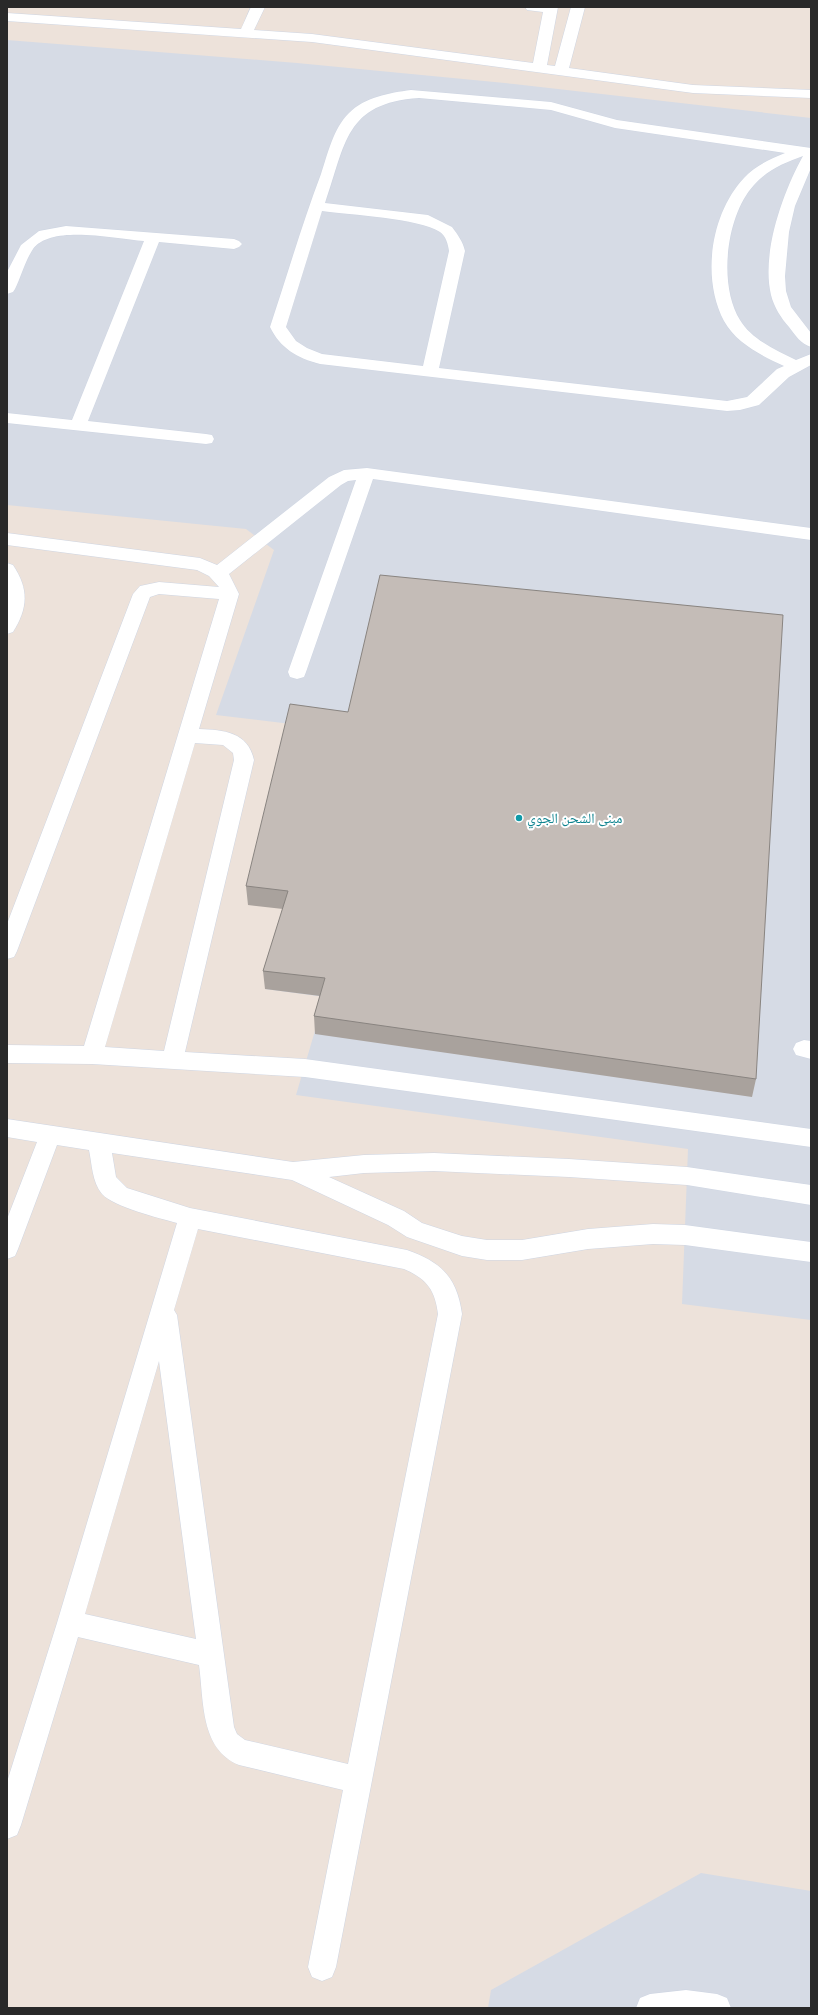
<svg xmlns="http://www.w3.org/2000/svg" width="818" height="2015" font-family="'Varela Round','Noto Naskh Arabic',sans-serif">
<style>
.airport{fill:#d6dbe5}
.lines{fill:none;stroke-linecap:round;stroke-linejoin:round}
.service-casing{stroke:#cfd6e3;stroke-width:1}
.service{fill:#fff;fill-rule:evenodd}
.wall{fill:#a9a29d}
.building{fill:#c4bcb7;stroke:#898480}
.culture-dot{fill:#0f9aa8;stroke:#fff;stroke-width:1.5}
.labels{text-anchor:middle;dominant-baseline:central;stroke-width:4;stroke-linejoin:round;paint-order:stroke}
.culture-label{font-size:14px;fill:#0d838f;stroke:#fff;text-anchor:start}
</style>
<rect width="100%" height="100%" fill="#ede2da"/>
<!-- airport -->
<g class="airport">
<polygon points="7,40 297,63 514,84 811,118 811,1320 682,1304 688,1149 296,1095 325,997 265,989 290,910 291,724 216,715 274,550 246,529 7,505"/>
<polygon points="701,1873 811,1891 811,2008 488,2008 491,1990"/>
</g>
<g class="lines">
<!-- service casing -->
<g class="service-casing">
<g id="service">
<polygon points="251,7 265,7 254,30 312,34 533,63 543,12 527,10 525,7 558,7 547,65 555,66 571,7 585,7 569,68 693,85 811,90 811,98 693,93 312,42 7,21 7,13 241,29"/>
<path d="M411,90L551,102L617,120L811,148V168L795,206L789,232L785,276L786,291L791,307L811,333V347C801,344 795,335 789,327C781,318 774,307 771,295C761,253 783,192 803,156C786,162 767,170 754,185C726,215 718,285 740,320C751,339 777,351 796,360L811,354V365L789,377L759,405L740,410L727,411L320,364C297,358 280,348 270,327C287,276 302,224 321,174C328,153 333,129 349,113C365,97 389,93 411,90ZM419,98L551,110L615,128L785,153C770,159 755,166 744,178C711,213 701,278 724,321C736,343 762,356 784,366L777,369L747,397L727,401L439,368L465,251C463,242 458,235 452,227L428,215L325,203C346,143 345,103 419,98ZM322,211C350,215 419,218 440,232C446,236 448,244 449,251L423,366L322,354L307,348L296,341L286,327Z"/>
<path d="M66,226L234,239L239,241L242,244L239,247L234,249L159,242L88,421L206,434L212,435L214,439L212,443L206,444L7,423V413L72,420L144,241C116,239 51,224 33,249C25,261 21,277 15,289L13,292L7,294V272L21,245L39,231Z"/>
<path d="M367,468L811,528V540L373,479L306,672L304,677L297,679L290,677L288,672L356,480L348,481L341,485L229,574L239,594L199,729C224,730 248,732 254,760L185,1052L305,1059L811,1129V1147L305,1077L92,1064L7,1063V1045L84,1046L219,599L159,594L150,597L17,951L14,957L7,959V924L133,594L140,586L159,582L219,587L209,576L197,570L7,545V533L200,558L217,565L329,477L344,470ZM195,743L223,745L233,753L234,760L164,1051L105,1047Z"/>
<path d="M7,563L13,565C29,589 28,608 13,632L7,634Z"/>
<polygon points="804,1040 811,1041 811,1059 796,1055 793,1049 796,1043"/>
<path d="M7,1119L293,1162L364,1155L434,1153L569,1159L687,1167L811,1185V1205L687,1185L569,1177L434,1171L364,1173L329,1177L404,1211L422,1223L462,1236L487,1240H522L588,1229L653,1224L685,1225L811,1242V1262L685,1245L653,1244L588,1249L522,1260H487L462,1256L407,1237L388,1225L292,1180L112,1153L116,1177L127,1188L190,1208L407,1250C441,1262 457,1277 462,1314L336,1967L332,1977L322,1981L312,1977L308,1967L343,1790L239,1765C200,1749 204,1701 199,1665L78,1637L21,1825L17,1835L7,1839V1782L57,1623L177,1223C159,1218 114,1207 102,1194C92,1182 92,1164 89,1150L57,1145L18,1249L15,1256L7,1259V1219L37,1142L7,1137ZM198,1229L404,1269C427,1279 435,1290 438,1314L348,1764L245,1740L237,1734L234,1727L177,1315L174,1310ZM159,1361L196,1639L85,1614Z"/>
<polygon points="686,1990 717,1994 727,1998 731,2008 636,2008 640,1998 650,1994"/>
</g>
</g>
<!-- service -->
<use href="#service" class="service"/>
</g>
<!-- wall -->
<polygon class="wall" points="348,712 756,1079 752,1097 315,1034 314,1016 320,996 265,989 263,971 283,909 248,905 246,886"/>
<!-- building -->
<polygon class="building" points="380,575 783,615 756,1079 314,1016 325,978 263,971 288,891 246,886 290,704 348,712"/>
<!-- markers -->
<circle class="culture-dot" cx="519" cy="818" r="4"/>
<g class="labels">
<!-- culture labels -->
<g class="culture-label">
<text x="527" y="818">مبنى الشحن الجوي</text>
</g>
</g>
<!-- border -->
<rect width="818" height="2015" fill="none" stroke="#292929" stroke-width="16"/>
</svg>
